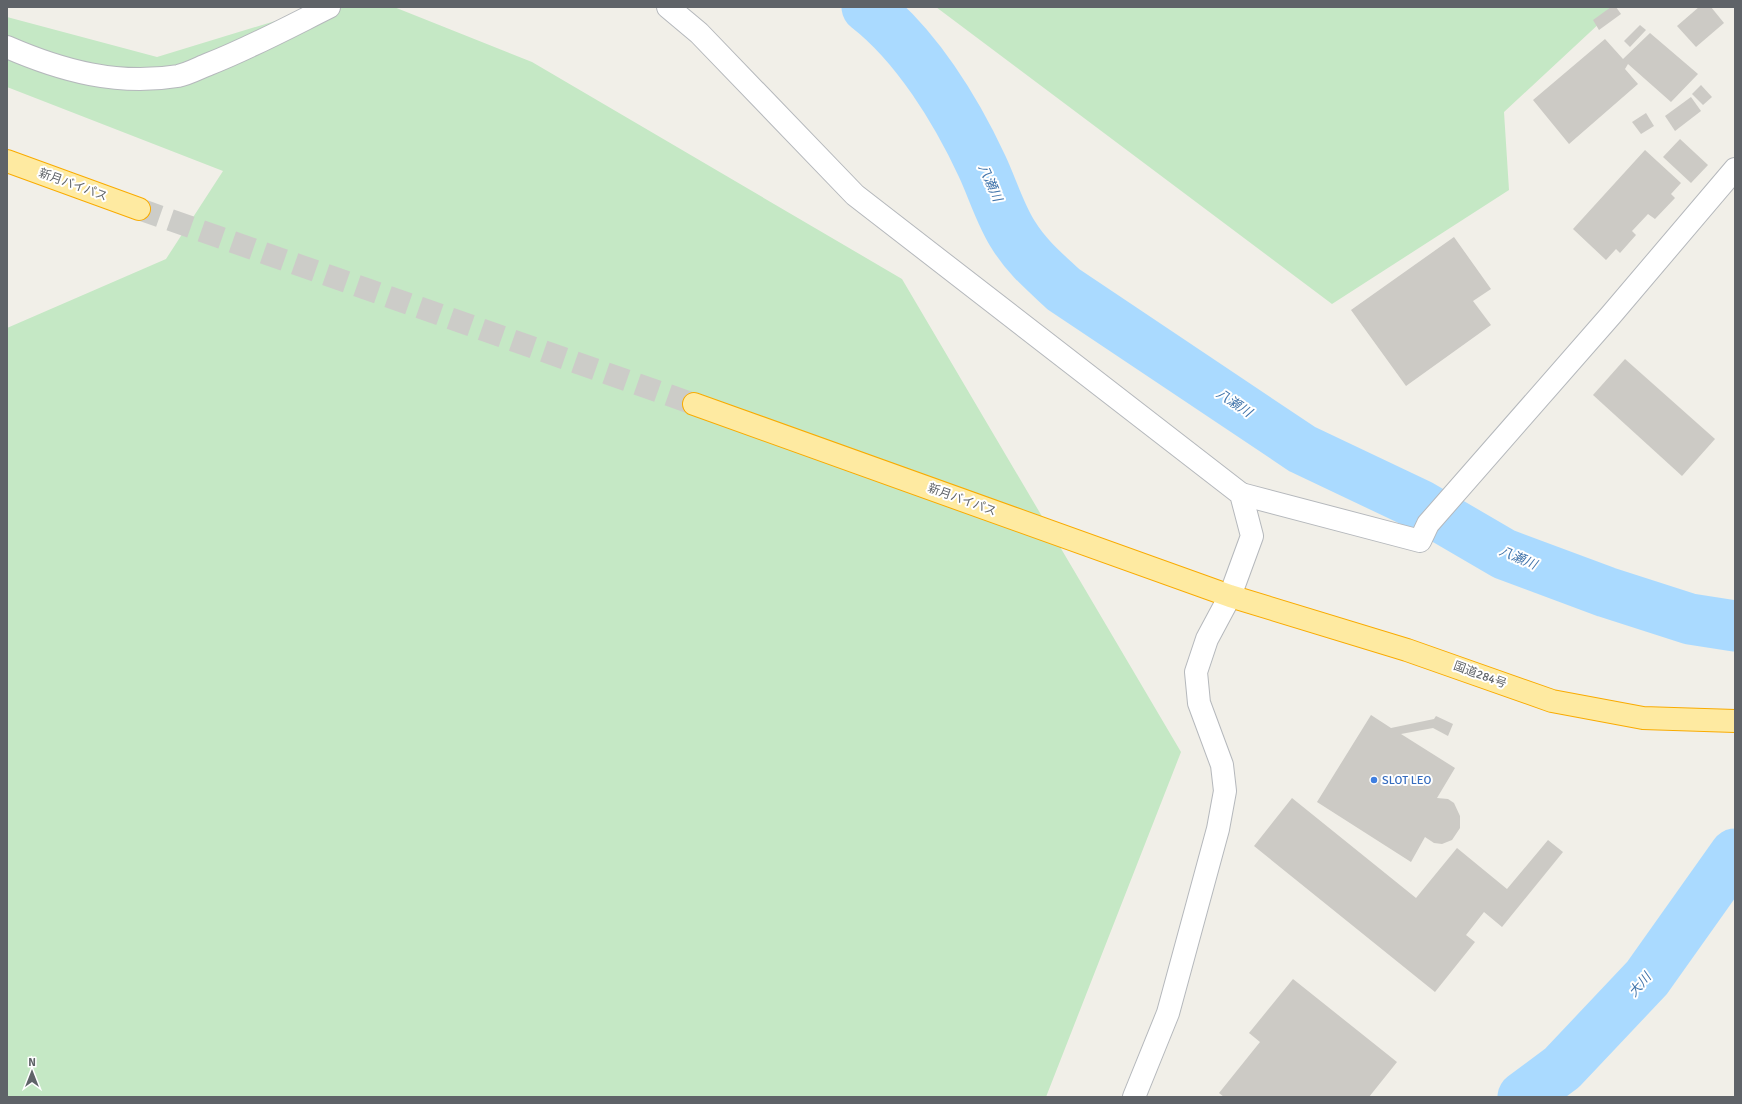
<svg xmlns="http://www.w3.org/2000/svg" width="1742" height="1104" font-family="Signika,'Noto Sans JP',sans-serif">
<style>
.green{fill:#c5e8c5}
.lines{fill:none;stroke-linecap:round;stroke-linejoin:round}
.river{stroke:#aadaff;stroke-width:51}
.building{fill:#cccac5}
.trunk-tunnel{stroke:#ccccc8;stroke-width:22;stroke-dasharray:22 11;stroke-linecap:butt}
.minor-casing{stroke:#b5b8bc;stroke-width:24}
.tertiary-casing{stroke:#b5b8bc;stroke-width:24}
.trunk-casing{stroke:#f9ab00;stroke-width:24}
.minor{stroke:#fff;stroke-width:22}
.tertiary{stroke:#fff;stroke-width:22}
.trunk{stroke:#feeaa1;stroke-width:22}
.shop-dot{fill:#3f7fe0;stroke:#fff;stroke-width:1.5}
.labels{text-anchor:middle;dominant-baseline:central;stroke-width:4;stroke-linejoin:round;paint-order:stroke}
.street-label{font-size:12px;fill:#5f6368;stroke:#fff}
.shop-label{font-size:12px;fill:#366cbe;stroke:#fff;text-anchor:start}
.water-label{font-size:13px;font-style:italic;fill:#4174aa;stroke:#fff}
</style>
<rect width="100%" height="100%" fill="#f1efe8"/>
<!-- green -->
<g class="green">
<polygon points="321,7 394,7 532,62 902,279 1181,752 1046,1097 7,1097 7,328 166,259 223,171 7,87 7,17 157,57"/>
<polygon points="936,7 1617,7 1504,112 1509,190 1332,304"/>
</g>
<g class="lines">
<!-- river -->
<g class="river">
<path d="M867,7C916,45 956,110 982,166C992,187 1001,217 1014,236C1027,257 1045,272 1063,289L1302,449L1420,505L1504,554L1606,592L1690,619L1735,626"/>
<polyline points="1523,1097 1562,1068 1647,978 1735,854"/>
</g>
</g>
<!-- building -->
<g class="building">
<polygon points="1611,7 1616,7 1621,14 1599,30 1593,20"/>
<polygon points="1699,7 1711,7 1724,23 1696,47 1677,26"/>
<polygon points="1640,25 1646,30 1630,47 1624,41"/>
<polygon points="1650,33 1698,74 1671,102 1628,64 1625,69 1638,84 1569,144 1533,100 1605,39 1623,59"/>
<polygon points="1701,85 1712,97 1703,105 1692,94"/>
<polygon points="1691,97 1701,111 1675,131 1665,116"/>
<polygon points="1646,113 1654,126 1641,134 1632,122"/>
<polygon points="1680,139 1708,165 1691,183 1663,157"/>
<polygon points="1645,150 1681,183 1671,194 1675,198 1655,219 1648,214 1632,231 1636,235 1620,253 1616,249 1606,260 1573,229"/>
<polygon points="1454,237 1491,289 1473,301 1491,325 1406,386 1351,310"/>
<polygon points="1625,359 1715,439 1682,476 1593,395"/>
<polygon points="1371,715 1391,728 1434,719 1436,716 1453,724 1448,736 1433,728 1401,734 1455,768 1437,798 1448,799 1454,803 1460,816 1460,828 1452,840 1442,844 1434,843 1425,837 1411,862 1317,802"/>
<polygon points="1292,798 1416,898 1457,848 1507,889 1548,840 1563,852 1502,927 1484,912 1466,935 1475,942 1435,992 1254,846"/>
<polygon points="1293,979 1397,1062 1369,1097 1224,1097 1219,1093 1260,1042 1249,1033"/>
</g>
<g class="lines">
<!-- trunk-tunnel -->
<polyline class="trunk-tunnel" points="139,209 694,404"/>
<!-- minor casing -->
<g class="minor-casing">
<g id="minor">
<polyline points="668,7 699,33 855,195 1241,494 1252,536 1230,596"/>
<path d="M7,47C62,71 118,86 178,76C188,74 199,68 209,64C250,48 289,27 329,7"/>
<polyline points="1241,494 1420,541 1428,524 1611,315 1735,169"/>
</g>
</g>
<!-- tertiary casing -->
<g class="tertiary-casing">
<polyline id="tertiary" points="1134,1097 1168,1013 1218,829 1225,791 1222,765 1199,703 1196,672 1207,639 1230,596"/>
</g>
<!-- trunk casing -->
<g class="trunk-casing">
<g id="trunk">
<polyline points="7,161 139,209"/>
<polyline points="694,404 1230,596 1407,650 1552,701 1643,718 1735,721"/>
</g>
</g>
<!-- minor -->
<use href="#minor" class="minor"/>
<!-- tertiary -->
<use href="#tertiary" class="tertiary"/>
<!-- trunk -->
<use href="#trunk" class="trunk"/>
</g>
<!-- markers -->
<circle class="shop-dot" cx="1374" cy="780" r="4"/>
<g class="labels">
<!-- street labels -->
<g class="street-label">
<text transform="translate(73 185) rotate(20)">新月バイパス</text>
<text transform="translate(962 500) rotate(20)">新月バイパス</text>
<text transform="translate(1480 675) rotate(20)">国道284号</text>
</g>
<!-- shop labels -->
<g class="shop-label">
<text x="1382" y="780">SLOT LEO</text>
</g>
<!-- water labels -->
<g class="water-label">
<text transform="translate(990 183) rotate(66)">八瀬川</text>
<text transform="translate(1234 403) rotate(34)">八瀬川</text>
<text transform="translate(1518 558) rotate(23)">八瀬川</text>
<text transform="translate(1640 985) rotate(-49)">大川</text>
</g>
</g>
<!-- border -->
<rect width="1742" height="1104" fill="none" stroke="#5f6368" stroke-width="16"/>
<!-- north arrow -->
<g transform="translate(32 1072)" stroke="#ffffff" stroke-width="3" paint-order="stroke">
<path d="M0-3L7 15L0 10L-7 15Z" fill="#5f6368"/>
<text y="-6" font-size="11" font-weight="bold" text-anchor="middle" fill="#5f6368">N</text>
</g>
</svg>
